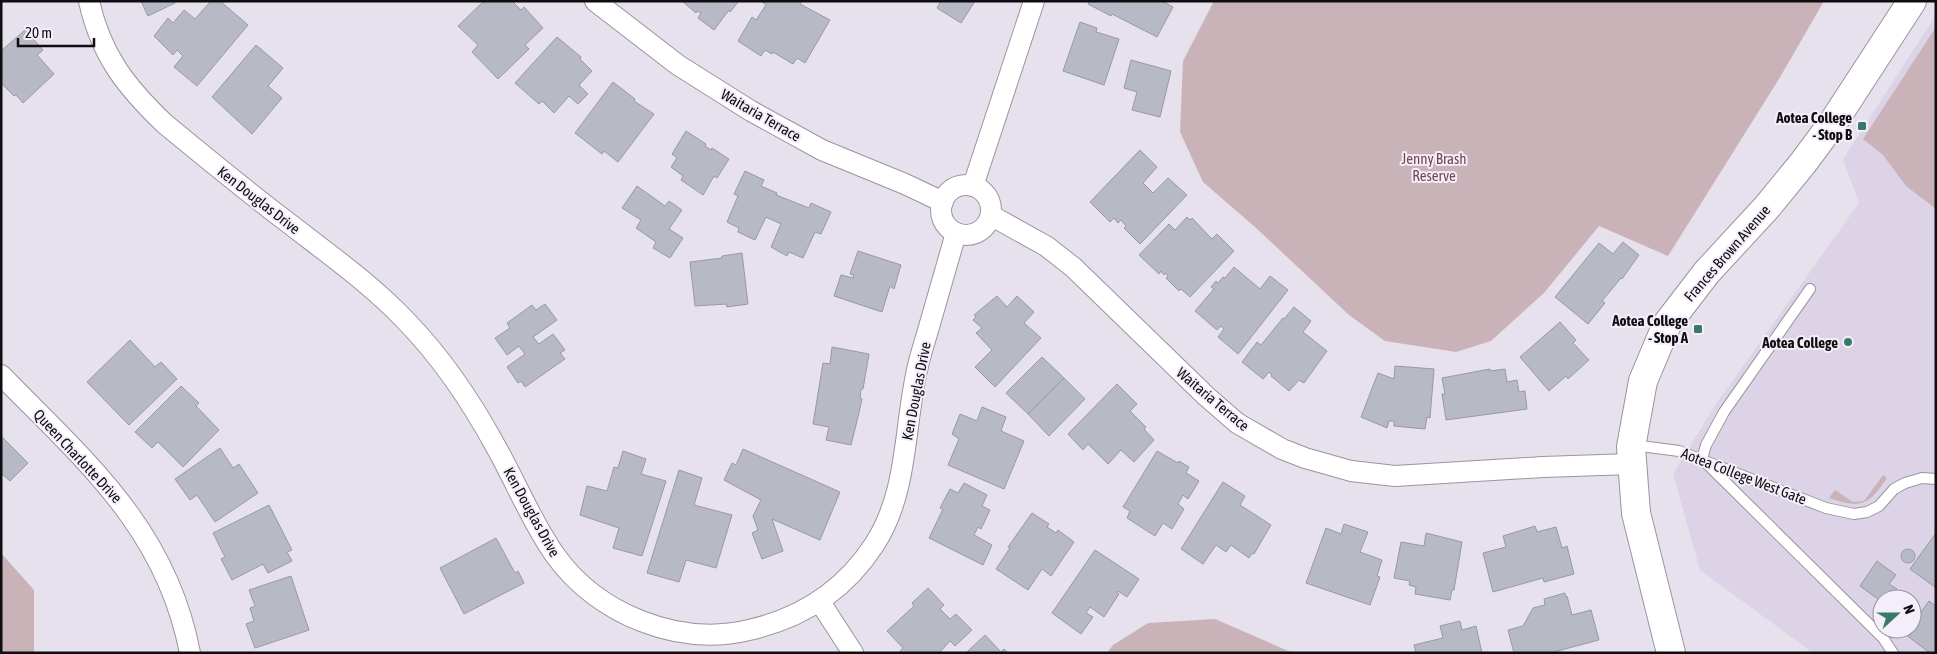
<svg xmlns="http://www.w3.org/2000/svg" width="1937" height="654" font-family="'Asap Condensed',sans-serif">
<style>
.built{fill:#dcd3e6;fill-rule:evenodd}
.green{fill:#c9b3b8}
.building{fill:#b7b9c5;stroke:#9799a4}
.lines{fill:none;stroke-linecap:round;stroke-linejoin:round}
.lane-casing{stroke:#99949f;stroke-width:12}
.street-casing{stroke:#99949f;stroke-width:22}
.secondary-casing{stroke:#99949f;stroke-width:30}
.lane{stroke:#fff;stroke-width:10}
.street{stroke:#fff;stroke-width:20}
.secondary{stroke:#fff;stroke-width:28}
.poi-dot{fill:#3b7967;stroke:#f4eefa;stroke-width:2}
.labels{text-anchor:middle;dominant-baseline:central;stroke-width:4;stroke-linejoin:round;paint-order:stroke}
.street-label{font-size:15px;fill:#0e0d10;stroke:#f4eefa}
.poi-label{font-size:15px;font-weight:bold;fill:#0e0d10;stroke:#f4eefa;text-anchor:end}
.park-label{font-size:15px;fill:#784553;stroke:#f4eefa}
</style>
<rect width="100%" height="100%" fill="#e7e1ed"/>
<!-- built -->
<path class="built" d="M1936,15V653H1813L1700,570L1673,474L1716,404L1859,203L1843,159ZM1882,599H1912V629H1882Z"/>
<!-- green -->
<g class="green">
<polygon points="1214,1 1824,1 1779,79 1668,256 1599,226 1544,293 1491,341 1456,352 1385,341 1349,315 1255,227 1203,182 1180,132 1183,61"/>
<polygon points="1936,27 1936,209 1906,186 1883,155 1863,139"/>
<path d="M1883,475L1887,478C1868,506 1861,509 1829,498L1835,490L1853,502L1864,501Z"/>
<polygon points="1,553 34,590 34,653 1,653"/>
<polygon points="1215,619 1293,653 1107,653 1113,645 1148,623"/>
</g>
<!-- building -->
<g class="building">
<polygon points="141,1 175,1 175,3 148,16"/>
<polygon points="211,1 220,1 248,25 197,86 174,67 183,56 177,50 173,55 154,36 168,18 173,23 184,10 195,19"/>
<polygon points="484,1 512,1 521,10 524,7 543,28 525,45 529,49 498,79 472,52 478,45 458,26"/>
<polygon points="682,1 739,1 730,12 729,10 714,30 698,18 701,13 697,11 696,13"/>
<polygon points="761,1 798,1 801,3 800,4 830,20 805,63 797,58 793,64 773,52 772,54 765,50 761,56 738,41 752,17 756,20 766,5"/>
<polygon points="941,1 975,1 961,23 937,8"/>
<polygon points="1089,1 1162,1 1173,7 1157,37 1112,14 1111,16 1088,4"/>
<polygon points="1080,22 1097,28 1096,32 1119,39 1104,85 1063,71"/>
<polygon points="25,30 43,50 37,55 54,74 23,103 16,95 14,96 1,83 1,51"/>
<polygon points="557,37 581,57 580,59 592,71 579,85 588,94 578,104 569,96 554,113 542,101 539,104 515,83"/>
<polygon points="256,45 283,68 268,86 282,98 252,134 212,97"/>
<polygon points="1131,60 1171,71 1160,117 1132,110 1137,92 1124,88"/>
<polygon points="613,82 635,99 634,101 654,114 618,162 604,151 602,154 575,133"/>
<polygon points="686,131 706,144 705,146 711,150 712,148 729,159 717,178 714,176 703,195 681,180 683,176 671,167 677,158 672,154"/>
<polygon points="1140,150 1157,167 1143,183 1153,193 1168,178 1187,195 1140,244 1124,228 1126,226 1121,220 1118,223 1114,218 1110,222 1090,202"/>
<polygon points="745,171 764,180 761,186 777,193 776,195 809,208 811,203 831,212 821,234 815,232 803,258 789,252 787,256 771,247 781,224 766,217 755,240 738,232 739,228 727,222 738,196 734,194"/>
<polygon points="637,186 665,206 669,201 682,210 669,229 683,238 670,258 653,248 656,242 636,228 641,220 622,208"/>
<polygon points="1187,217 1190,220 1192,218 1212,239 1217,234 1234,251 1190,297 1181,289 1179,291 1166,278 1168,276 1166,273 1164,275 1161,271 1159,274 1139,255 1169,224 1175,230"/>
<polygon points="1623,242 1639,255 1622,279 1621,278 1602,301 1605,303 1588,324 1555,297 1599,243 1613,254"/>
<polygon points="858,251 901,265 894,289 890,286 882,312 834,296 841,275 853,278 854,275 850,274"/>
<polygon points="742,253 748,304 727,307 726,304 695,306 690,262 722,258 722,256"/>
<polygon points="1234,267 1260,289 1270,276 1288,290 1238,354 1218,337 1224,329 1221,326 1217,330 1195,311 1214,289 1211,287 1216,281 1218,283 1223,277 1225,278"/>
<polygon points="997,296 1007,307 1017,296 1034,312 1024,323 1041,338 995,387 975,367 992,350 976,333 982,328 973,320 976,317 974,315"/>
<polygon points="545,304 557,320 533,337 539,344 553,334 565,350 560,353 565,359 525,387 521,381 518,383 507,367 525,354 519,346 507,355 495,338 510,328 507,323 532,305 536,310"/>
<polygon points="1294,307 1311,321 1303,332 1327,351 1304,383 1299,380 1289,391 1271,376 1272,375 1269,372 1263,379 1242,362 1257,342 1261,345 1283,318 1284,319"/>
<polygon points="1560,322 1576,340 1573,343 1589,360 1568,379 1566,376 1549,391 1520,357"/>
<polygon points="130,340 155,367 161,362 177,379 129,425 87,382"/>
<polygon points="832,347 869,354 863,389 861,389 860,398 862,399 858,417 851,445 826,440 829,427 813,424 823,363 830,364"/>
<polygon points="1042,357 1064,378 1028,414 1006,393"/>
<polygon points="1395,366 1434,369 1430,418 1427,417 1425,429 1394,426 1394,421 1389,421 1387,428 1361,417 1378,373 1394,379"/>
<polygon points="1490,369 1490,371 1505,369 1507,382 1517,380 1519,392 1525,391 1527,409 1446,420 1442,394 1445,394 1442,378"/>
<polygon points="1064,378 1085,399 1049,436 1028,414"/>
<polygon points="1117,384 1137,404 1130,411 1146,427 1144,429 1154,440 1134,462 1121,450 1108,464 1088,444 1083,450 1068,434"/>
<polygon points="181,386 199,403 196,406 219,430 183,467 158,442 152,448 135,432"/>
<polygon points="982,407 1006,417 1001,431 1024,441 1004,489 948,465 959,439 952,434 960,414 977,421"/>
<polygon points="1,436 28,463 10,481 1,473"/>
<polygon points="220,448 233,468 239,464 258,493 215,522 197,495 190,500 175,479"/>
<polygon points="743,449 840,492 820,540 772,519 783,551 762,559 752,533 758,530 753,516 761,500 724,480 732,463 736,465"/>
<polygon points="623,451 646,459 641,474 666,481 642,556 613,548 619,528 580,515 587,486 607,491 614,467 618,468"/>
<polygon points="1157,451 1178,463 1179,461 1189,467 1186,473 1199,481 1188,499 1183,495 1178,504 1184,509 1172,529 1163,523 1155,536 1127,518 1130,511 1123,507"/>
<polygon points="679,470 702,478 694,505 732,515 716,568 686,560 679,582 647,573"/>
<polygon points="1223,482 1245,496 1240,505 1271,525 1254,554 1252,553 1249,558 1231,545 1226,552 1216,545 1203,564 1181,549"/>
<polygon points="964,483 987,495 982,506 990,510 981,529 978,527 974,535 992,545 983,565 929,538 943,509 940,508 950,489 958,493"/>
<polygon points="269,505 292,550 287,552 292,561 268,573 263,564 232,580 221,559 225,557 213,533"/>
<polygon points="1032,513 1049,524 1047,527 1056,533 1058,530 1074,542 1051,576 1042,569 1028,590 996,569 1010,548 1008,547"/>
<polygon points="1344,524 1368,532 1360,552 1382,560 1377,576 1380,577 1370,605 1306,583 1326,528 1341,534"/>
<polygon points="1535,526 1537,532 1556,527 1562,548 1567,546 1574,574 1544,582 1543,578 1493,592 1483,553 1506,547 1503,536"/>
<polygon points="1426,533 1462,542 1454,590 1452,590 1450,600 1415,594 1416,587 1409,585 1410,581 1394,578 1401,542 1424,546"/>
<polygon points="1936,533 1936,585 1935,587 1910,569"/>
<polygon points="496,538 515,573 518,571 524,583 464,614 440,568"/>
<circle cx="1908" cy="556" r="7"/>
<polygon points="1095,550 1139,579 1127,597 1118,591 1117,592 1119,594 1104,617 1090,607 1086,613 1093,617 1081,634 1052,613"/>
<polygon points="1877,561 1896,575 1889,584 1897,589 1890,599 1882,599 1882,602 1860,586"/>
<polygon points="291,576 309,630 255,648 246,624 254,621 250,608 255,606 249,590"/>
<polygon points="928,588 944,605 940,609 950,619 956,614 972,630 955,646 950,641 939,653 902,653 900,651 903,648 887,631 914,606 912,603"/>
<polygon points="1565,593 1566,597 1567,596 1572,615 1591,610 1599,640 1550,653 1514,653 1508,630 1523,626 1533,608 1545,605 1544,599"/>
<polygon points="1929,601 1936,606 1936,653 1930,653 1905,634 1909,629 1912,629 1912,625"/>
<polygon points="1460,621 1462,630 1476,626 1482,653 1416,653 1414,645 1443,638 1440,626"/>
<polygon points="985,635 1001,652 1004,649 1008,653 966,653"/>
</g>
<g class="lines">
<!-- lane casing -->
<g class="lane-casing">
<g id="lane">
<polyline points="1810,289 1724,412 1706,445 1702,459 1883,638 1893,653"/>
<polyline points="1633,445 1679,451 1826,508 1854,514 1867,512 1879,506 1894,489 1905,483 1922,478 1936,479"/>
</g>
</g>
<!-- street casing -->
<g class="street-casing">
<g id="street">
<path d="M89,1C101,55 126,87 165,124C205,157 245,190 286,221C327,253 370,283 406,321C442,358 471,401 496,447C516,482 531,521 555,555C597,614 678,647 749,630C802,618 844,591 874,545C908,494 904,428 917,370C920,356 925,341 929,327C938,295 947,264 956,233"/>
<polyline points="595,1 678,65 751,111 822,150 905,184 943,202"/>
<circle cx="966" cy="210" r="25"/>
<polyline points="973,186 1034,1"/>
<polyline points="992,216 1046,246 1073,267 1206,396 1237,423 1282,449 1305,458 1351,471 1395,476 1543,467 1631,464"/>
<path d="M1,375C85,461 166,528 190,653"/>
<polyline points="820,602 853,653"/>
</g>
</g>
<!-- secondary casing -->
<g class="secondary-casing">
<polyline id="secondary" points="1671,653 1636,513 1631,447 1643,381 1667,324 1707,272 1767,207 1803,163 1832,124 1912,1"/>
</g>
<!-- lane -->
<use href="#lane" class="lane"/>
<!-- street -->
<use href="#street" class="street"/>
<!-- secondary -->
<use href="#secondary" class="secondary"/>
</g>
<!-- markers -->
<g class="poi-dot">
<rect x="1857" y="121" width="10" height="10" rx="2.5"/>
<rect x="1693" y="324" width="10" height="10" rx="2.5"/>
<circle cx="1848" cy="342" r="5"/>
</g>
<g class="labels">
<!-- street labels -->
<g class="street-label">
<text transform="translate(761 115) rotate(30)">Waitaria Terrace</text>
<text transform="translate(259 200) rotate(38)">Ken Douglas Drive</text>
<text transform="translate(1727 253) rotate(-49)">Frances Brown Avenue</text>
<text transform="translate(916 391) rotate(-79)">Ken Douglas Drive</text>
<text transform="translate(1213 399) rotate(40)">Waitaria Terrace</text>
<text transform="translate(78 456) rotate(47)">Queen Charlotte Drive</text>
<text transform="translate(1744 476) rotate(21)">Aotea College West Gate</text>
<text transform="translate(532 512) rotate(61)">Ken Douglas Drive</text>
</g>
<!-- poi labels -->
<g class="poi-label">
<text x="1852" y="117">Aotea College<tspan x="1852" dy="17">- Stop B</tspan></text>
<text x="1688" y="320">Aotea College<tspan x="1688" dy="17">- Stop A</tspan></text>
<text x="1838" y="342">Aotea College</text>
</g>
<!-- park labels -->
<g class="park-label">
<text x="1434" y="158">Jenny Brash<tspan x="1434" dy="17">Reserve</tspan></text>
</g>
</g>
<!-- border -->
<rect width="1937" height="654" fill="none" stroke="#0e0d10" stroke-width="5"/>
<!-- north arrow -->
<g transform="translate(1897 614) rotate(69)"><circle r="24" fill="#f4eefa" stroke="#98949c"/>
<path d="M0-4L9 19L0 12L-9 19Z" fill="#3b7967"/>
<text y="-8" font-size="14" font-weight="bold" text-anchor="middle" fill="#0e0d10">N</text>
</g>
<!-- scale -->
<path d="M18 38v8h76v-8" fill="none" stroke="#0e0d10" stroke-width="2.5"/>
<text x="25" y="38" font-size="15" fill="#0e0d10" stroke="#f4eefa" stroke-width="4" paint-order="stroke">20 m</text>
</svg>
